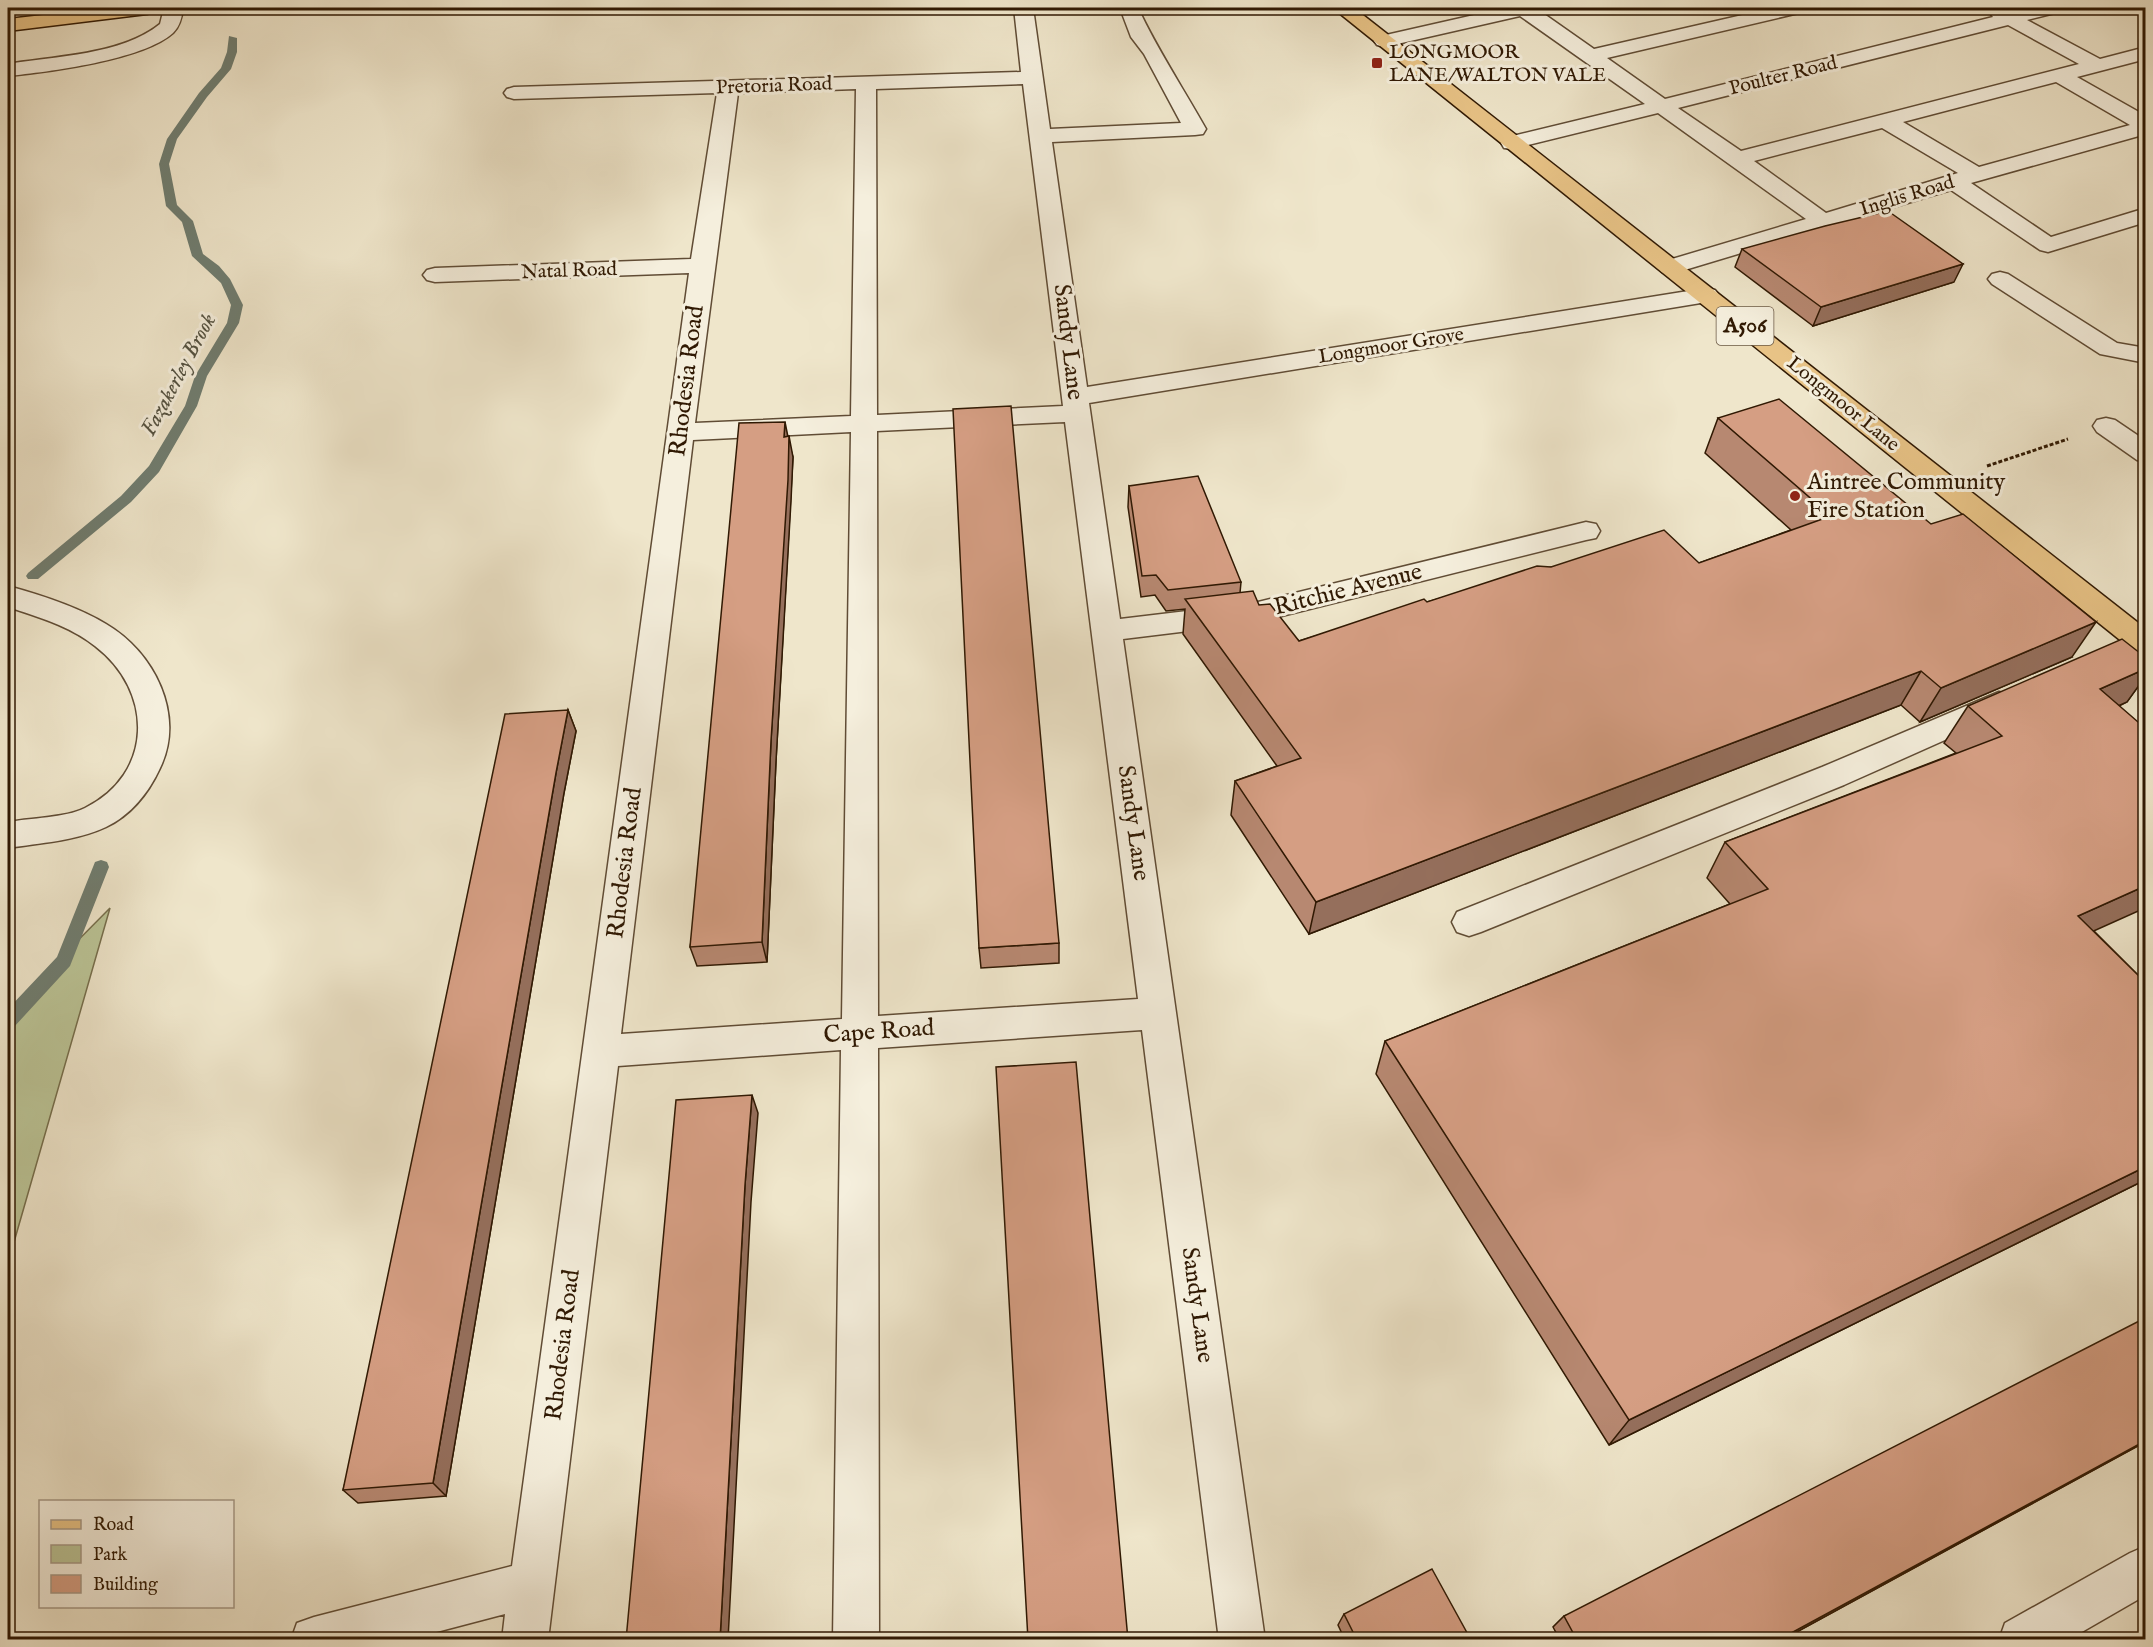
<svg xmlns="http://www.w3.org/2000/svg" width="2153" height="1647" font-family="'IM FELL English',serif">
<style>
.green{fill:#bbc496;stroke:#766e4c;stroke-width:1.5}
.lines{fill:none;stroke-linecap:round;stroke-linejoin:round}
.stream{fill:#707d70;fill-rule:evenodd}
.minor-casing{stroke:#604c35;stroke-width:3}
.major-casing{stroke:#301903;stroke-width:3}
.path{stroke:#301903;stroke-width:3;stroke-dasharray:4 2;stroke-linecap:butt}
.minor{fill:#f5efdd;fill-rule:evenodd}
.major{fill:#e8c386;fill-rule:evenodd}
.wall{fill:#b78871;stroke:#301903;stroke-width:1.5}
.shaded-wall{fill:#956f5c;stroke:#301903;stroke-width:1.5}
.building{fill:#d59e83;stroke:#301903;stroke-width:1.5}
.poi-dot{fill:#8f2418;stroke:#f5efdd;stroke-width:2}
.labels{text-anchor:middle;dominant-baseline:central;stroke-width:6;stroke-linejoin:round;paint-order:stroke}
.far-poi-label{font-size:20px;fill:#301903;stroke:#f5efdd;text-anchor:start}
.far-street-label{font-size:20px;fill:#301903;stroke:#f5efdd}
.shield{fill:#f5efdd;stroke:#6b5944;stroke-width:1.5}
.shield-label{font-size:22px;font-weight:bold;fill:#301903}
.far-water-label{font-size:22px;font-style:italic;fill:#555342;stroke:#f5efdd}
.street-label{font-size:24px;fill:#301903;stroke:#f5efdd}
.poi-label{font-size:24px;fill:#301903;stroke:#f5efdd;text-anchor:start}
</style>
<rect width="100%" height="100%" fill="#efe6cb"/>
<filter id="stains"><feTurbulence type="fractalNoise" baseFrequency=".00333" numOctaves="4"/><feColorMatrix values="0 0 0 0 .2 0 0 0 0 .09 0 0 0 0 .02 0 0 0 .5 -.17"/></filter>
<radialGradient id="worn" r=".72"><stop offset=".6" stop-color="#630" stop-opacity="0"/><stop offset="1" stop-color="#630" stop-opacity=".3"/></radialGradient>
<!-- green -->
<polygon class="green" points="110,908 8,1263 8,1011"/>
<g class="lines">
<!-- stream -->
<g class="stream">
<polygon points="229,36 237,38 237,52 231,69 207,97 177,139 169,164 177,205 193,221 203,254 219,266 230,279 243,305 239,323 207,376 197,406 159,472 131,502 38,579 28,579 26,576 28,573 121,496 149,466 185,406 195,376 227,323 231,305 221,283 192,256 182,222 166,206 159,164 167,139 199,93 221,68 227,52"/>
<polygon points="101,860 107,862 109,867 70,966 14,1027 8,1029 8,1009 57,957 95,862"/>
</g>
<!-- minor casing -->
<g class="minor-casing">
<g id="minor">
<path d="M164,8H183C182,17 180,26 173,33C143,60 48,72 8,76V64C55,56 122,55 160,24Z"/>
<path d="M1014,8H1033L1050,129L1181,123L1144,54L1131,37L1120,8H1138C1157,49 1183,88 1206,129L1203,134L1195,135L1052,142L1087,387L1707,288L1715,290L1719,295L1715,300L1707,302L1089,403L1120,619L1254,603L1586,522L1596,524L1600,531L1596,538L1586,540L1254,623L1123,639L1265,1640H1219L1142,1030L878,1048L879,1640H833L841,1050L618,1066L548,1640H502L505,1614L406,1640H291L297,1623L314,1617L512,1566L689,273L435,282L427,280L423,275L427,270L435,268L691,259L717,93L514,99L507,97L504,93L507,89L514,87L1021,72ZM1023,84L1063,406L877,415L876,89ZM856,89L851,416L695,423L738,93ZM1065,422L1138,999L878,1016L877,431ZM851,432L842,1019L621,1034L693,440Z"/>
<path d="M1505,8H1537V9L1594,49L1773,8H1806L1803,12L1607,58L1665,99L1993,17L1990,13L1993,9L2001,8L2013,12L2031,8H2061L2059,12L2027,20L2100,59L2146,47V59L2077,77L2146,116V134L1971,183L2051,237L2146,208V222L2048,252L2040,250L1951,190L1678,272L1670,274L1662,272L1658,267L1662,262L1806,219L1658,113L1512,149L1504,148L1501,143L1504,138L1645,104L1520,16L1384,47L1377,45L1374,41L1377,37ZM2008,25L2079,64L1741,151L1678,108ZM2056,82L2130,125L1979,167L1903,122ZM1882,128L1958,173L1826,213L1754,161Z"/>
<polygon points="2000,272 2008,274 2117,343 2146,348 2146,363 2100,354 1992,284 1988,279 1992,274"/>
<polygon points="2106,418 2115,420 2146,441 2146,462 2137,460 2097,432 2093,426 2097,420"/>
<path d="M8,586C41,595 76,606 106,624C154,652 186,715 160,768C149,792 131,815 106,827C76,841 40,843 8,848V822C30,818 65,818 85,808C154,774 154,691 95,646C70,626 38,617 8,607Z"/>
<polygon points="1999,692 2010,695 2014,703 2010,711 1844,785 1481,932 1469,936 1457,932 1452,922 1457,912 1822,767"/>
<polygon points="2146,1546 2146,1595 2068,1640 1999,1640 2005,1623 2130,1553"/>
</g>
</g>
<!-- major casing -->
<g class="major-casing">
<g id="major">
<polygon points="104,8 157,8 154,12 147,14 8,31 8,19"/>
<polygon points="1333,8 1354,8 2146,629 2146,655 2135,652"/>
</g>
</g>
<!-- path -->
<polyline class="path" points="1987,466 2068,439"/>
<!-- minor -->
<use href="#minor" class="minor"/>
<!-- major -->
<use href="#major" class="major"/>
</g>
<!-- wall -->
<g class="wall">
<polygon points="1742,249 1954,282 1813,326 1735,267"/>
<polygon points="1718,418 2072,657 1920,722 1901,705 1309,934 1231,815 1235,781 1277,766 1183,634 1185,609 1166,611 1155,595 1141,597 1128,507 1129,486 1241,582 1240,593 1259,605 1299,641 1427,602 1551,567 1699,563 1791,530 1705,453"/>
<polygon points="787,436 793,457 776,761 767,962 697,966 690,947"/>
<polygon points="2145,657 2145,677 2127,702 2119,706 2094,931 2145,982 2145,1180 1609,1445 1376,1074 1385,1041 1730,904 1707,878 1725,842 1956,753 1944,743 1968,706"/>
<polygon points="568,710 576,731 564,793 446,1496 358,1503 343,1490"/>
<polygon points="1059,943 1059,963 981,968 979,948"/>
<polygon points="2145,1442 1782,1640 1560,1640 1553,1627 1564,1616"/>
<polygon points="1344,1614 1471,1640 1345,1640 1338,1625"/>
</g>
<!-- shaded-wall -->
<g class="shaded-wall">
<polygon points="1963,264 1954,282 1813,326 1821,307"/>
<polygon points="785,422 789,442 784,437"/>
<polygon points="789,436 793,457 791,501 776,761 767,962 762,942 771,741"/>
<polygon points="2096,622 2072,657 1920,722 1941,688"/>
<polygon points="2145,669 2145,677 2127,702 2073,726 2100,689"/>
<polygon points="1921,671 1901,705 1309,934 1316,902"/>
<polygon points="568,710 576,731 564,793 446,1496 433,1483 556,773"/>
<polygon points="2145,886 2145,908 2049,951 2078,916"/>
<polygon points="752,1095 758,1113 751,1202 728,1640 720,1640 745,1185"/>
<polygon points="2145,1167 2145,1180 1609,1445 1629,1420"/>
<polygon points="2145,1441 2145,1442 1782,1640 1778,1640"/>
</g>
<!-- building -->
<g class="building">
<polygon points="1888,211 1963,264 1821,307 1742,249 1825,226"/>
<polygon points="1779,399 1931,524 1963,514 2096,622 1941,688 1921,671 1316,902 1235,781 1301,758 1185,599 1253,591 1259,605 1270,604 1299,641 1424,599 1427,602 1537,566 1551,567 1664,530 1699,563 1831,516 1718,418"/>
<polygon points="1011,406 1059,943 979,948 953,409"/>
<polygon points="785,422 784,437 789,436 788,480 771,741 762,942 690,947 739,423"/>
<polygon points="1198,476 1241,582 1168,590 1156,575 1142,576 1129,486"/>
<polygon points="2122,639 2145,657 2145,669 2100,689 2145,728 2145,886 2078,916 2145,982 2145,1167 1629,1420 1385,1041 1768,889 1725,842 2002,736 1968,706"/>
<polygon points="568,710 556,773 433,1483 343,1490 505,714"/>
<polygon points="1076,1062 1128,1640 1028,1640 996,1067"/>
<polygon points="752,1095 745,1185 720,1640 626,1640 676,1100"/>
<polygon points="2145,1318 2145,1441 1778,1640 1577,1640 1564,1616"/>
<polygon points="1432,1569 1471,1640 1357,1640 1344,1614"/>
</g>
<!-- markers -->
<g class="poi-dot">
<rect x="1371" y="57" width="12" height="12" rx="3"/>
<circle cx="1795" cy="496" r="6"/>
</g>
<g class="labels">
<!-- far-poi labels -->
<g class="far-poi-label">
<text x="1389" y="52">LONGMOOR<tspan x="1389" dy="23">LANE/WALTON VALE</tspan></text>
</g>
<!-- far-street labels -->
<g class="far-street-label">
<text transform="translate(1783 76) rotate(-14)">Poulter Road</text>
<text transform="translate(774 86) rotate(-2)">Pretoria Road</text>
<text transform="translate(1907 196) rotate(-17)">Inglis Road</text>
<text transform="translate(569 271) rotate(-2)">Natal Road</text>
<text transform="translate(1391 346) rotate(-9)">Longmoor Grove</text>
<text transform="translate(1843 404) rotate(39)">Longmoor Lane</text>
</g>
<!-- shield labels -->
<rect class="shield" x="1716.5" y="307" width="57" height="38" rx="4.5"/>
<g class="shield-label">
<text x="1745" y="326">A506</text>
</g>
<!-- far-water labels -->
<g class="far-water-label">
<text transform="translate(179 375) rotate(-62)">Fazakerley Brook</text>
</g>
<!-- street labels -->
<g class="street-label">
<text transform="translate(1068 342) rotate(83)">Sandy Lane</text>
<text transform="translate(687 381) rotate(-83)">Rhodesia Road</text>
<text transform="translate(1348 590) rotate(-14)">Ritchie Avenue</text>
<text transform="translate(1133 823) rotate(82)">Sandy Lane</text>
<text transform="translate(625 863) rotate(-83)">Rhodesia Road</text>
<text transform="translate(879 1032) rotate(-4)">Cape Road</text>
<text transform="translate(1197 1305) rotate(82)">Sandy Lane</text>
<text transform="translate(563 1345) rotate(-83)">Rhodesia Road</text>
</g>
<!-- poi labels -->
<g class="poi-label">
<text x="1807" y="482">Aintree Community<tspan x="1807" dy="28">Fire Station</tspan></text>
</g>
</g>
<!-- margin -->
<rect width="2153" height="1647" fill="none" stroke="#efe6cb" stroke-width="30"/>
<rect x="9" y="9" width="2135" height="1629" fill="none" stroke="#301903" stroke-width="3"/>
<rect x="15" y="15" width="2123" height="1617" fill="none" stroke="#301903" stroke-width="1.5"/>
<!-- legend -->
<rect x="39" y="1500" width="195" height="108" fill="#f5efdd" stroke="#a69986" stroke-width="1.5"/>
<rect x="51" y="1520" width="30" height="9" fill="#e8c386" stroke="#a69986" stroke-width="1.5"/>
<text x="93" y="1530" font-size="18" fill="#301903">Road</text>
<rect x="51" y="1545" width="30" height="18" fill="#bbc496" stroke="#a69986" stroke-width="1.5"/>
<text x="93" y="1560" font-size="18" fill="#301903">Park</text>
<rect x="51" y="1575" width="30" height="18" fill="#d59e83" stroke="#a69986" stroke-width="1.5"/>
<text x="93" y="1590" font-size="18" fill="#301903">Building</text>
<rect width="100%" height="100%" filter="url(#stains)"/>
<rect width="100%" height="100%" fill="url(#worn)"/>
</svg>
